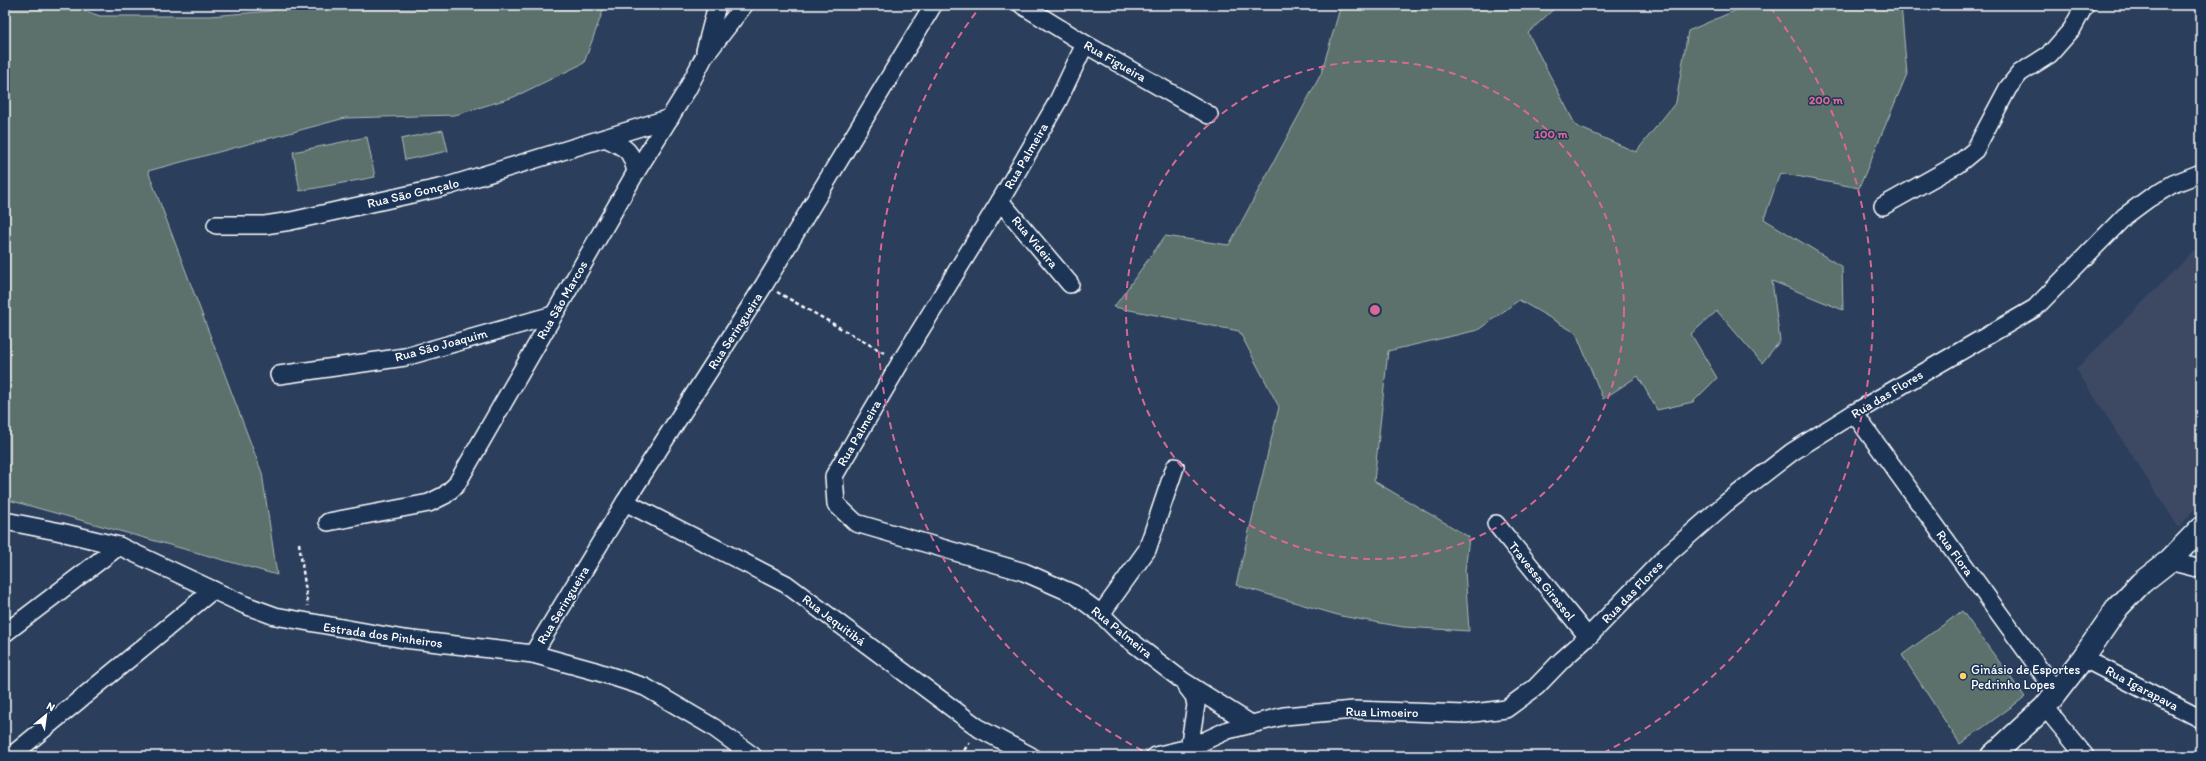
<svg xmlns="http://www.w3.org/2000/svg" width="2206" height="761" font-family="Itim,sans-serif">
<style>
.built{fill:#3c4863}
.green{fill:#5c716c;stroke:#aeb8b6}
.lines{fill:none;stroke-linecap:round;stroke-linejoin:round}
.minor-casing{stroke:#fff;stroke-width:20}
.major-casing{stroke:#fff;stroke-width:25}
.path{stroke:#fff;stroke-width:2.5;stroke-dasharray:4 3;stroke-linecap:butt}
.minor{stroke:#1d3557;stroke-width:17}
.major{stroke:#1d3557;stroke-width:22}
.ring{fill:none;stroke:#d76994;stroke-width:2;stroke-dasharray:7 5}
.poi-dot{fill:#ffd166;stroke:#1d3557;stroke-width:1.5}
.labels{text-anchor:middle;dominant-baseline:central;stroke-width:3;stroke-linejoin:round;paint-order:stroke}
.street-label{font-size:13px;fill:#fff;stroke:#1d3557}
.poi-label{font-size:13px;fill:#fff;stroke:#1d3557;text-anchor:start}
.centre{fill:#d76994;stroke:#1d3557;stroke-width:2}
.ring-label{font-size:12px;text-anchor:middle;font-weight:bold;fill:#d76994;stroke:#1d3557;stroke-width:3;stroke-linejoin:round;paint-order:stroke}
</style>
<rect width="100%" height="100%" fill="#2b3e5c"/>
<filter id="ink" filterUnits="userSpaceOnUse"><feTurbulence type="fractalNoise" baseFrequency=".025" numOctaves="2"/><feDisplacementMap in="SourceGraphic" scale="8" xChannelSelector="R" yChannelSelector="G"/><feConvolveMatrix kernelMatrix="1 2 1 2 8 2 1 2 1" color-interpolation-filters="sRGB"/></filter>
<g filter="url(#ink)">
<!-- built -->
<polygon class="built" points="2194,251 2201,257 2201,500 2179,528 2076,369"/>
<!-- green -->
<g class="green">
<polygon points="5,5 75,5 77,8 100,16 210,16 271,11 279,5 605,5 584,63 514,97 455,115 345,118 148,171 262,473 277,575 5,499"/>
<polygon points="1341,5 1558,5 1528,33 1576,126 1636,152 1676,102 1688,31 1748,5 1901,5 1907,74 1859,188 1780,173 1764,219 1842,267 1843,310 1772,281 1780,341 1762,363 1717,311 1691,334 1717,378 1693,402 1657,410 1638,376 1603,399 1576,333 1519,300 1478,330 1388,351 1374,481 1469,537 1465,571 1469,631 1403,627 1341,616 1236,585 1279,407 1239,331 1114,307 1165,236 1229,245 1321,74"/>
<polygon points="443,130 448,151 405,160 401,139"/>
<polygon points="367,137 375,177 300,191 293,152"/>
<polygon points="1962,611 2025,697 1960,744 1902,655"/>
</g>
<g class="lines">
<!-- minor casing -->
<g class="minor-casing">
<g id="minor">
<polyline points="1022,5 1085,44 1209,115"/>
<polyline points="1085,44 1058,101 1000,201 900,363 834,476 836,504 856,523 1024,572 1074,594 1101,614 1119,632 1183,681 1251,724"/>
<polyline points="705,51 717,5"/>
<path d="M605,138C626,148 631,149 636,172"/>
<polyline points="1000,201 1070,284"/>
<polyline points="1883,206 1958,164 1975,150 2008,88 2020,73 2050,54 2072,29 2085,5"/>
<polyline points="216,225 265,225 291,221 448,186 670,118"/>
<polyline points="279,375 405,357 553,315"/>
<polyline points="1854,413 2056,692"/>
<polyline points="625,502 786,584 980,729 1031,756"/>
<polyline points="5,521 61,532 119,546 245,605 275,616 404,639 533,654 595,671 645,687 713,727 753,756"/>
<polyline points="328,522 429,503 445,495 456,485 636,172 687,90 704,57 744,5"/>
<polyline points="1496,524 1588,637"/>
<polyline points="2169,561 2201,569"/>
<polyline points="1101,614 1147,550 1175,467"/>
<polyline points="5,633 119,546"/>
<polyline points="533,654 625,502 764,285 933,5"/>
<polyline points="2083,658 2201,719"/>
<polyline points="1184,683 1194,696 1196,705 1189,748"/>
<polyline points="2045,707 2085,756"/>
<polyline points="11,756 213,590"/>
<polyline points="1155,756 1189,748 1228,730 1284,716 1354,710 1465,714 1506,709 1536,687 1562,660 1588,637 1670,552 1726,503 1792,452 1854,413 2035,308 2125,216 2148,199 2173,184 2201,173"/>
</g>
</g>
<!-- major casing -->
<g class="major-casing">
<polyline id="major" points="1992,756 2045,707 2083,658 2118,607 2141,583 2169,561 2201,528"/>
</g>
<!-- path -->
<g class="path">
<polyline points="777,292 886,354"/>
<polyline points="299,543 308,606"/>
<polyline points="960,756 970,742"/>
</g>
<!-- minor -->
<use href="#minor" class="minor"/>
<!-- major -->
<use href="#major" class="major"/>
</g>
</g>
<!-- distance rings -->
<g class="ring">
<circle cx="1375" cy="310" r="249"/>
<path d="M1153 756A498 498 0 0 1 980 7M1770 7A498 498 0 0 1 1597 756"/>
</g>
<!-- markers -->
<circle class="poi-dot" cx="1963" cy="676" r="4"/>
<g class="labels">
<!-- street labels -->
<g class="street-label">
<text transform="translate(1115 61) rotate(30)">Rua Figueira</text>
<text transform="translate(1026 156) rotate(-60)">Rua Palmeira</text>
<text transform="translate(413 193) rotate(-13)">Rua São Gonçalo</text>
<text transform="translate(1035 242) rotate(50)">Rua Videira</text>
<text transform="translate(562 300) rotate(-60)">Rua São Marcos</text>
<text transform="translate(735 331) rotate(-57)">Rua Seringueira</text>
<text transform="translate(441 345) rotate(-15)">Rua São Joaquim</text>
<text transform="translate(1887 394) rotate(-31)">Rua das Flores</text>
<text transform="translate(859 433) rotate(-60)">Rua Palmeira</text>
<text transform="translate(1955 553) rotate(54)">Rua Flora</text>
<text transform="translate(1542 581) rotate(51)">Travessa Girassol</text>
<text transform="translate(1632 592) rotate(-46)">Rua das Flores</text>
<text transform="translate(563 605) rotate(-59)">Rua Seringueira</text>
<text transform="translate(834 620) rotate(37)">Rua Jequitibá</text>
<text transform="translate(1122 632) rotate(39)">Rua Palmeira</text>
<text transform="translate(383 635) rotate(8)">Estrada dos Pinheiros</text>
<text transform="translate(2142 688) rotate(28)">Rua Igarapava</text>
<text transform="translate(1382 712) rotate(1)">Rua Limoeiro</text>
</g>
<!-- poi labels -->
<g class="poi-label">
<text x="1971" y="669">Ginásio de Esportes<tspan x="1971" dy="15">Pedrinho Lopes</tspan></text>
</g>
</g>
<circle cx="1375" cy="310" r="6" class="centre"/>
<g class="ring-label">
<text x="1826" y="104">200 m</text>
<text x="1551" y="138">100 m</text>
</g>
<!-- margin -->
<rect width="2206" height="761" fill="none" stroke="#1d3557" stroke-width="20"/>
<rect x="10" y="10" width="2186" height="741" fill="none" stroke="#fff" stroke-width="1.5" filter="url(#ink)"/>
<!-- north arrow -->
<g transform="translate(46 715) rotate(29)" stroke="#1d3557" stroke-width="3" paint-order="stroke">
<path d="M0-3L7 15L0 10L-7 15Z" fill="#ffffff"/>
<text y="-6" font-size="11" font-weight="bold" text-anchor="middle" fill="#ffffff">N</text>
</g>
</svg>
